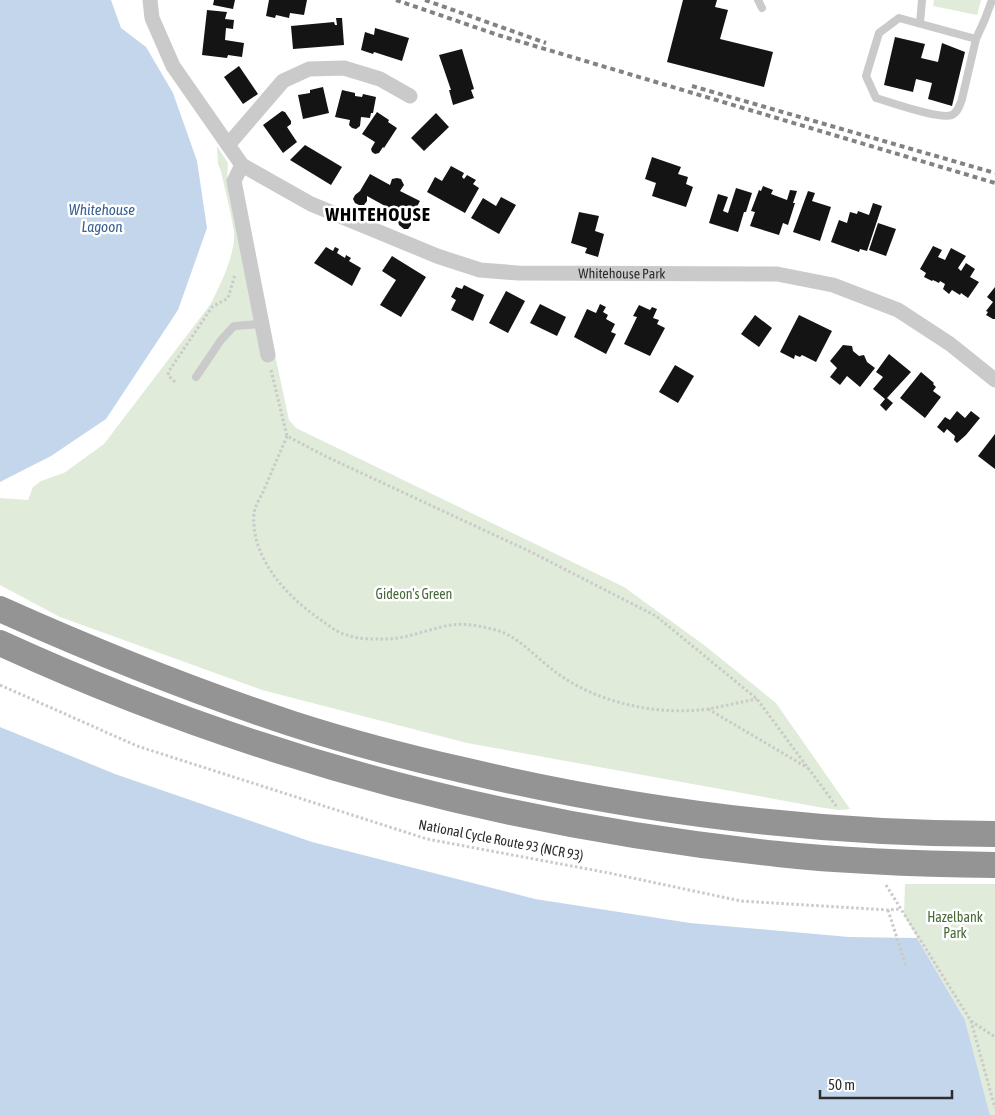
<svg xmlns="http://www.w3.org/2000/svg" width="995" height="1115" font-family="'Asap Condensed',sans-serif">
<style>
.green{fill:#e0ebd9}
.water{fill:#c4d6ec}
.building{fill:#141414}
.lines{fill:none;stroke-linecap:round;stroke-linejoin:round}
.path{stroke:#cacaca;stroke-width:3;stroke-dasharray:2.5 2.5;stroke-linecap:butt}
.lane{stroke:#cacaca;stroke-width:8}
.street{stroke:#cacaca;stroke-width:15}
.highway{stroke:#949494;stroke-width:26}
.rail{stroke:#828282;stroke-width:4;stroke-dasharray:5 4;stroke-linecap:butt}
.labels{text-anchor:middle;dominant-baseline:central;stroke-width:5;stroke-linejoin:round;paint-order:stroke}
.street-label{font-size:14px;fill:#2d2d2d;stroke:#fff}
.park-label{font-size:14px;fill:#486939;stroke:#fff}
.water-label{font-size:15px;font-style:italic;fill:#386191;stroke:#fff}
.district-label{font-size:19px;font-weight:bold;letter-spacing:1px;fill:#000;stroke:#fff}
</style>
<rect width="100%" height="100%" fill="#fff"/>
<!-- green -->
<g class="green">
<polygon points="934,0 981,0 977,15 933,6"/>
<path d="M217,146L228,163L227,181L241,248L251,243L289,420L296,428L624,587L704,645L776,703L850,809L839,810L824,808L467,743L262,690L60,617L0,585V498L28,500L33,487L41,481L64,473L104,444L210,305C220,286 236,253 234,232C231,211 225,191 221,171L218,164Z"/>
<polygon points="905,884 995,884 995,1115 990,1115 965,1020 904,915"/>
</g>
<!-- water -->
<g class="water">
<polygon points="0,0 111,0 121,28 146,47 173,93 197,161 207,228 178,310 106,419 51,456 0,482"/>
<polygon points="0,727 115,774 312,842 535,899 690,923 849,937 917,938 965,1020 990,1115 0,1115"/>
</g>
<!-- building -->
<g class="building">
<polygon points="214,0 235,0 233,9 213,5"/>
<polygon points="269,0 307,0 304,15 290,13 289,18 276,15 275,18 266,16"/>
<polygon points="683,0 717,0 715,7 728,10 720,39 773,52 764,87 667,62"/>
<polygon points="207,10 227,12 225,19 234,20 233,29 226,28 225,40 244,43 242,57 228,55 227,58 202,55"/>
<polygon points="336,18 342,18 344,45 293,49 291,26 334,22 335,25 337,25"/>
<polygon points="375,28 409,38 402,61 374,52 373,54 361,50 365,32 374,35"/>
<polygon points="895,37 925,44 921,58 938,62 942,43 965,52 952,106 928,99 932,83 916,79 913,92 884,85"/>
<polygon points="462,49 474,89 471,90 474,98 453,105 449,90 451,90 439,55"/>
<polygon points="239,66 258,94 243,104 224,77"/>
<polygon points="323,87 329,113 303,119 298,95 310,93 310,90"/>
<polygon points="342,90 355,93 355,96 362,97 363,94 376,97 373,113 371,113 370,118 361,117 360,126 356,129 352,128 349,125 350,120 335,117"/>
<polygon points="282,111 285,112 291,121 291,124 287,127 297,142 283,153 263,125"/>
<polygon points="377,112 389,120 388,122 397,128 384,148 383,147 379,153 375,154 372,152 371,149 375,142 362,134"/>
<polygon points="436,113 449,127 424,151 411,138"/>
<polygon points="305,145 342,167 331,185 290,160"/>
<polygon points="652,157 681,167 678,174 688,177 686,184 693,187 686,207 652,196 656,183 645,179"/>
<polygon points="451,166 464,173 462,177 464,179 467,175 476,180 473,184 479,188 465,213 427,192 435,177 442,181"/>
<polygon points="370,174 390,185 392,179 397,178 401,179 404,185 400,191 420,201 411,218 411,225 408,229 404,229 399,225 398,221 403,216 367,196 367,201 364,205 359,205 355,203 353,199 355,195 360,191"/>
<polygon points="763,186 773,190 771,194 787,200 790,190 797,191 793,203 795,203 788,225 783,223 779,235 750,226 755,212 751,211 759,190 761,191"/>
<polygon points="736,188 752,193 746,212 744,212 738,232 709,223 718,194 728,197 723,211 728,213"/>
<polygon points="808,191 815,193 812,201 831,207 820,241 793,232"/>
<polygon points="501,197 516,205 499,234 471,218 483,198 496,206"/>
<polygon points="873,203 882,206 867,251 860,249 859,252 831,242 839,220 847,223 850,212 857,214 858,211 869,215"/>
<polygon points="579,212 599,216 595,231 604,234 598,257 585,253 587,248 571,243"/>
<polygon points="878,223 896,229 886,256 869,250"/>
<polygon points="933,246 942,250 938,257 945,260 951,248 966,256 958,268 961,271 966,263 975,269 970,277 979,282 968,298 961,293 960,295 952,290 949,294 943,289 945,284 940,281 939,283 933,280 932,281 924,277 926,273 920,269"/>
<polygon points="326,247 333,251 335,247 339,249 337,253 345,258 346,255 351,258 349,261 361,268 352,286 314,263"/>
<polygon points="392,256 426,277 401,317 380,305 396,280 382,271"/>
<polygon points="464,285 484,295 473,321 451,310 456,300 451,297 456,287 462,289"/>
<polygon points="995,287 995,319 993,319 986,315 988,312 986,311 993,302 987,297"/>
<polygon points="506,291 525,301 508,333 489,323"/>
<polygon points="540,304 566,317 557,336 530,323"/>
<polygon points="600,304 606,307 603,312 608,315 606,319 615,324 611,332 616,334 606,354 574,337 587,309 596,313"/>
<polygon points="639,305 650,310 652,307 657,309 653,318 659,320 657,324 665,328 650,356 624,344 637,317 633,316"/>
<polygon points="755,315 772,328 759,347 741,334"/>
<polygon points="799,315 832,331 816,362 802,355 800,357 795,355 794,359 780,352"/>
<polygon points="843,345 852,346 853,351 859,356 864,355 867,362 875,368 860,387 847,376 840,385 830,377 837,368 830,361"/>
<polygon points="889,354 911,372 887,398 893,403 886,411 880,405 885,399 873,389 883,377 876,372"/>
<polygon points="675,365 694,376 678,403 659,392"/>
<polygon points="921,372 934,383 933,384 936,387 933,391 941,397 925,418 900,398"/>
<polygon points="957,411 965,418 971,411 980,418 966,435 957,443 954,440 955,436 947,429 944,433 937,427 945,417 950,420"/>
<polygon points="995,434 995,469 978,456"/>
</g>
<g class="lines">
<!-- path -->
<g class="path">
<polyline points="271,370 287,436 327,457 531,552 656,616 757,699 837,807"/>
<polyline points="175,382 168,375 169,371 212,307 228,298 235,275"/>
<path d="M287,436C279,455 271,473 263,492C260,498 255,506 254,513C250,559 289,599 324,622C331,627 338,633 347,635C357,639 370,639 381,639C406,640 427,629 451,625C466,623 481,626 496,630C520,637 537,659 557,673C597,703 659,716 708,709C724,706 741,702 757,699"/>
<polyline points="0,685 137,746 427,839 609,873 741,901 888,910 901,909"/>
<polyline points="708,709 808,768"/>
<polyline points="886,885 971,1021 995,1108"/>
<polyline points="888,910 906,966"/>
<polyline points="971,1021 995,1037"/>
</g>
<!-- lane -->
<g class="lane">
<polyline points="758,0 762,8"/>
<polyline points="920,23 922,0"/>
<path d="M976,39L899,18L879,33L866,76L876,98C890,102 940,120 952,115C958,112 960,105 962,99L976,39L985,19L992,0"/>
<polyline points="196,377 221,340 234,326 261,324"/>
</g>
<!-- street -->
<g class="street">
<path id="s1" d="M150,0L152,18L173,66L242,165L311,204L437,256L480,270L518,273L777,274L833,285L898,310L950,344L995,380"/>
<polyline points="228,145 283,81 309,69 344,68 380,79 410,96"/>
<polyline points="242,165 234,181 268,355"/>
</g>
<!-- highway -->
<g class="highway">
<path d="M0,609C96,652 193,691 293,724C349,742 406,757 463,770C637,811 816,834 995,834"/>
<path d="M0,643C249,757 507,826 778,854C850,862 923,864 995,865"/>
</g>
<!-- rail -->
<g class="rail">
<polyline points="396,0 498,35 995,183"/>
<polyline points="425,0 546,43"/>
<polyline points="692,86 995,173"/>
</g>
</g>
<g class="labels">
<!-- street labels -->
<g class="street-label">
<text stroke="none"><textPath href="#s1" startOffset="594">Whitehouse Park</textPath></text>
<text transform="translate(501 840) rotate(11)">National Cycle Route 93 (NCR 93)</text>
</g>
<!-- park labels -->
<g class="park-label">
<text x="414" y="594">Gideon's Green</text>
<text x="955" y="917">Hazelbank<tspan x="955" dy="16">Park</tspan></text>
</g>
<!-- water labels -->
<g class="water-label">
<text x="102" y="209">Whitehouse<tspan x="102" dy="17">Lagoon</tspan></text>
</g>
<!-- district labels -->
<g class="district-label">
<text x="378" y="214">WHITEHOUSE</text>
</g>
</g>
<!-- scale -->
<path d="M820 1090v8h132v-8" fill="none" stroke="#2d2d2d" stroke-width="2.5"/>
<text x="828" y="1090" font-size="15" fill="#2d2d2d" stroke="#ffffff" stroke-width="4" paint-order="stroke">50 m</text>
</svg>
